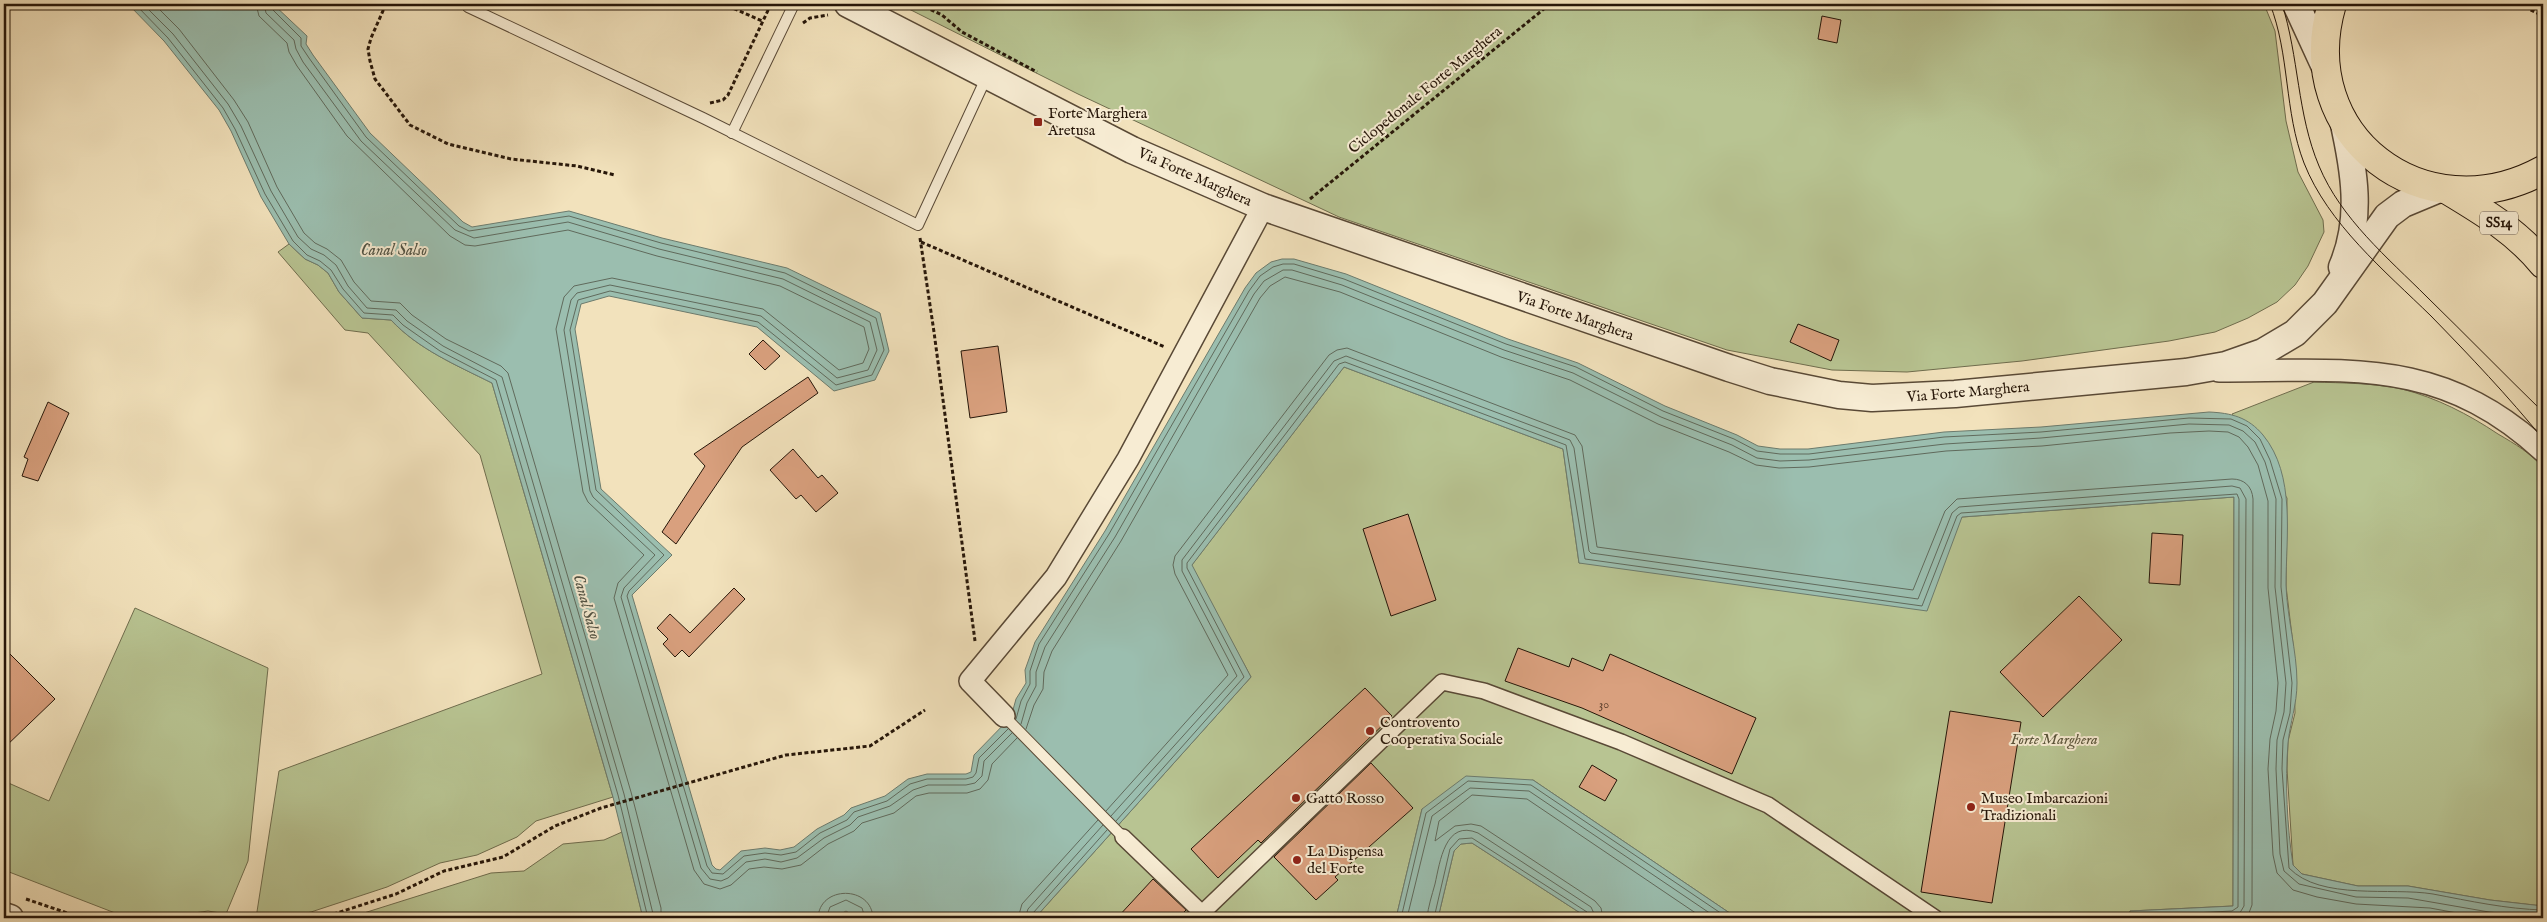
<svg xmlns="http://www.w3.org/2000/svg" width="2547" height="922" font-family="'IM FELL English',serif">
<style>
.green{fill:#b8c492;stroke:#6f6d4e}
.water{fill:#9bbeaf;stroke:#6c7b6d}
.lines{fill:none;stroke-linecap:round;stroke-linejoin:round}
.shore{stroke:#606a5c;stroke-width:1}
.building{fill:#d9a07e;stroke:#261609}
.service-casing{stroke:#594936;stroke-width:12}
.pedestrian-casing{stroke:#594936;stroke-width:18}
.minor-casing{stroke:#594936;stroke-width:24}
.tertiary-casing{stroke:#594936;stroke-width:29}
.primary-casing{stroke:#261609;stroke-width:30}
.path{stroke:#261609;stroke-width:3;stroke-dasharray:4 2.5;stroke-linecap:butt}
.service{stroke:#f7ecd3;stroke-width:10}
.pedestrian{stroke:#f7ecd3;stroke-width:15}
.minor{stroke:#f7ecd3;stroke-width:21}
.tertiary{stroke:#f7ecd3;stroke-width:26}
.primary{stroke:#f2e2bc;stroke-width:28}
.tram{stroke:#261609;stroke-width:1}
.poi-dot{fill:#8f2418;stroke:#f7ecd3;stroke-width:2}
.labels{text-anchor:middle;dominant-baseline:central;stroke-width:4;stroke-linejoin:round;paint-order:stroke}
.number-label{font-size:12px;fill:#533826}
.shield{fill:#f7ecd3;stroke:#655646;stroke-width:1}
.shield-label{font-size:14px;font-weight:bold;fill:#261609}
.street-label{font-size:15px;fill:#261609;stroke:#f7ecd3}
.poi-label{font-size:15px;fill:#261609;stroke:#f7ecd3;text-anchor:start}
.park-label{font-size:15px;font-style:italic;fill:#595339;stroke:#f7ecd3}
.water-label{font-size:16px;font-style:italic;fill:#4f5143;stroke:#f7ecd3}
</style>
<rect width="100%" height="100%" fill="#f2e2bc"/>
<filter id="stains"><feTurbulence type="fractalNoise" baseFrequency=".004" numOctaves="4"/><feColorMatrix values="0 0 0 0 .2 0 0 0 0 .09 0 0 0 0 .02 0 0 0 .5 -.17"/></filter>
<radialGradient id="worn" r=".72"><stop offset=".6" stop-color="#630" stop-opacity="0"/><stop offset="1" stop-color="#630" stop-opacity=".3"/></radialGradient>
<!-- green -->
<g class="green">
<polygon points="899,4 2264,4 2275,31 2286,121 2298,172 2323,220 2324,232 2308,266 2295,285 2277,302 2248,318 2215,332 2169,341 2022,361 1907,372 1832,370 1727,350 1339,217 1078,94"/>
<path d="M289,244L305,259L318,265L328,273L339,292L362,318L391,320C418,349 456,365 492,383L613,797L536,821L517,837L477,855L440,863L387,887L311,912L282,918H256L279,771L542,674L480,455L368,333L345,330L278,252Z"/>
<polygon points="1344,367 1563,449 1579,563 1962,517 2234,497 2233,906 2130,911 2130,918 1737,918 1533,780 1422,809 1396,918 1035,918 1251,677 1191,566"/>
<path d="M2314,382C2342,383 2374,383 2402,389C2437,398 2468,414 2498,434C2515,444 2531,453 2543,468V906L2490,900L2408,886H2358L2302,874L2293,865L2287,769L2288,741L2295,713L2293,644L2286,586L2287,498L2232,414Z"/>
<polygon points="135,608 268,668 248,861 226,914 208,911 187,914 173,918 128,918 4,870 4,781 49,801"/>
<polygon points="622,832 643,918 348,918 491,873 524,871 563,844 604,840"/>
<polygon points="1472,843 1588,918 1438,918 1454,851 1461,844"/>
</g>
<!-- water -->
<g class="water">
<path d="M128,4H273L307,36L306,44L313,55L370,133L463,222L472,227L569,211L662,238L787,268L880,313L889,351L875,380L834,391L757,327L609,296L581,304L575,329L601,489L672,555L632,595L712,865L716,869L720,870L741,851L765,848L780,850L794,847L817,829L844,815L851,808L885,796L908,779L927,774H966L971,772L974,755L1011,717L1016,699L1026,683L1025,670L1035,642L1105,531L1245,288L1256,273L1271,262L1282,259H1294L1346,274L1508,339L1578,363L1665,406L1737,435L1758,446L1780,449H1808L1944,432L2041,427L2209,412C2231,413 2248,417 2263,435C2296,475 2286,537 2286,585C2287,618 2297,651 2297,683C2297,704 2290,723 2288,743C2285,783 2287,826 2293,865L2302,874L2358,886H2408L2490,900L2543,906V918H2130V911L2233,906L2234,497L1962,517L1927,611L1579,563L1563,449L1344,367L1192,565L1251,677L1035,918H857L846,911L834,918H643L613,797L492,383C456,365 418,349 391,320L362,318L339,292L328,273L318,265L305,259L289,244L261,197L231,131L219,110L164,41Z"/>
<polygon points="1466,776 1533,780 1737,918 1588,918 1472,843 1461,844 1454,851 1438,918 1396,918 1422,809"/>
</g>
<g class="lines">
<!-- shore -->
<g class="shore">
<polyline points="135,4 168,38 223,108 235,129 265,194 293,241 307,255 320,261 331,270 343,289 364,313 393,315 403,325 440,351 496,380 618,795 648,918"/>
<polyline points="143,4 173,34 228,104 241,126 271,191 298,237 311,249 324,255 336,265 348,286 367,308 396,310 407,321 443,346 502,377 624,794 654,918"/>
<polyline points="154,4 179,29 234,100 248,122 277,187 304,233 315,243 327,249 341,260 354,282 371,301 400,303 412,315 446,339 501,366 508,373 631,792 661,908 661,918"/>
<polyline points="256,4 259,16 287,43 289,52 297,66 347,136 450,236 465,245 475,246 568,230 657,256 780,286 864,327 869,349 863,363 839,370 763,309 612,278 574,286 564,297 556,329 583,492 588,502 644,555 618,583 614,598 694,870 704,884 720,889 731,885 749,869 764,867 782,869 801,865 828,844 854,831 862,823 894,813 916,796 929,793 967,793 980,789 988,780 992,764 1017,738"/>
<polyline points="264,4 266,13 294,40 296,49 303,62 361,141 455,230 474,238 568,222 659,249 783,279 870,322 877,350 868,370 837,378 761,316 610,285 577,293 571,300 564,330 590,491 593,497 655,555 624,588 621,597 701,868 710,879 721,881 728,878 746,862 765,859 781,862 797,858 824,838 850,825 858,817 890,806 913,790 928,785 966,785 975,783 982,776 984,761 1012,733"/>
<polyline points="270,4 272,9 301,38 301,46 309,58 366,137 459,226 469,231 569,216 661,243 785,273 876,318 884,350 872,375 836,385 758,322 610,291 578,300 570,330 596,490 664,555 629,591 627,596 707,866 712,873 723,874 744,856 765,853 781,855 796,852 820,833 847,820 854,812 887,801 910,784 927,779 966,779 973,777 976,773 979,758 1008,729"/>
<path d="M1016,719L1021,701L1030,684V671L1039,644L1109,534L1249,291L1260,276L1273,267L1283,264H1294L1344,279L1506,344L1576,367L1663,411L1734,439L1757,451L1780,454H1809L1944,437L2041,432L2189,418L2231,419L2247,426L2260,439L2270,460L2282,499L2281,587L2292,683L2290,713L2283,740L2282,769L2289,868C2321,901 2391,887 2433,894C2470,901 2506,909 2543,910"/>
<polyline points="1021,724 1027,703 1036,686 1036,672 1045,647 1115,537 1254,294 1264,281 1283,270 1292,270 1342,285 1504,350 1573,373 1661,417 1732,445 1757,458 1780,461 1809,460 1945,444 2041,438 2189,424 2229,425 2243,431 2255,442 2265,462 2276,499 2275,587 2286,683 2284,712 2277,740 2276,769 2280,854 2284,871 2299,884 2356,897 2408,898 2489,912 2543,917"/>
<polyline points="1026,729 1034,705 1043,689 1044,672 1052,651 1121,541 1260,298 1270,286 1285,277 1340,292 1501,357 1570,380 1658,424 1729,452 1756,465 1779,468 1809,467 1946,451 2042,446 2170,433 2209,431 2228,432 2239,437 2248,447 2258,465 2268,501 2268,588 2278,683 2276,711 2270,739 2268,769 2273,855 2277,873 2293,890 2317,897 2356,904 2430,908 2484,918"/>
<path d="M1106,811L1228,675L1175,574L1173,565L1175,556L1329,355L1337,350L1347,348L1575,435L1582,446L1597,547L1913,590L1945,511L1957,499L2232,479C2244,479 2252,486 2253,499L2252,905L2247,918"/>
<polyline points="1111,816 1237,676 1182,571 1182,560 1334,361 1346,356 1570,440 1574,448 1589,551 1591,553 1918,599 1952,513 1959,507 2232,486 2240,488 2246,499 2244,906 2238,916 2219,918"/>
<polyline points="1116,821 1244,677 1187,568 1187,563 1339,364 1345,362 1566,445 1585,559 1922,606 1957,516 1961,513 2237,494 2239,499 2238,907 2232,911 2137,916 2135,918"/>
<path d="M818,918C819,885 872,885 873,918"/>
<polyline points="826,918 830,907 846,900 862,908 865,918"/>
<polyline points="1018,918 1022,904 1098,820"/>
<polyline points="1025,918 1028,909 1103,825"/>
<polyline points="1031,918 1033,913 1107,830"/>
<polyline points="1401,918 1426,813 1468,781 1531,785 1728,918"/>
<polyline points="1407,918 1432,816 1470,788 1529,791 1717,918"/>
<path d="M1427,918C1428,907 1432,895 1435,884C1440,862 1445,819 1478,833L1591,907L1596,918"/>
<polyline points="1434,918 1450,849 1459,839 1472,838 1587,912 1590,918"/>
<polyline points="1603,918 1601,908 1595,901 1481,826 1471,824 1455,826 1435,841 1439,821 1472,795 1527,799 1703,918"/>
</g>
</g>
<!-- building -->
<g class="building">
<polygon points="1822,16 1841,20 1837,43 1818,39"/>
<polygon points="1798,324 1839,340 1831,361 1790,342"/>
<polygon points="763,340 780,356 765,370 749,354"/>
<polygon points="998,346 1007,412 970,418 961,351"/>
<polygon points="808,377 818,393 742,447 676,544 662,532 705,466 694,454"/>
<polygon points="48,402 69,413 38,481 22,476 28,459 24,457"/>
<polygon points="793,449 818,478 822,475 838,493 816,512 801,495 796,499 770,470"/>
<polygon points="1408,514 1436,600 1391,616 1363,529"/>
<polygon points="2152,533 2183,535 2180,585 2149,583"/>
<polygon points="734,588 745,599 689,657 682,650 675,657 663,644 668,639 657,628 670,614 690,633"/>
<polygon points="2079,596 2122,640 2043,717 2000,672"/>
<polygon points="4,648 55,699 4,748"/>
<polygon points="1518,648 1569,667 1572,658 1603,671 1610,654 1756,718 1732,774 1582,708 1505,681"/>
<polygon points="1365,688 1392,716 1261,843 1258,840 1218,878 1191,849"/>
<polygon points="1950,711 2021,722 1992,903 1921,892"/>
<polygon points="1371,763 1413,808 1335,877 1338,880 1316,900 1274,857"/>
<polygon points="1592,765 1617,780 1605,801 1579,787"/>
<polygon points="1153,879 1186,910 1178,918 1117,918"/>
</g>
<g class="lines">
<!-- service casing -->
<g class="service-casing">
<g id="service">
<polyline points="468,7 703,118 918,225 987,76"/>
<polyline points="732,133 794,4"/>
<polyline points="1004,716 1123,837"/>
</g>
</g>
<!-- pedestrian casing -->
<g class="pedestrian-casing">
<g id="pedestrian">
<polyline points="1123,837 1207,918"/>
<polyline points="1197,918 1442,682 1484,691 1621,742 1768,805 1935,918"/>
</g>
</g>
<!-- minor casing -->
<g class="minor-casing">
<g id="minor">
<path d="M2219,371C2348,371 2440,356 2543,451"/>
<polyline points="1004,716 970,681 1056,577 1128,459 1263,207"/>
</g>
</g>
<!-- tertiary casing -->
<g class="tertiary-casing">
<g id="tertiary">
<polyline points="848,4 1132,150 1263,207 1729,368 1770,381 1839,395 1872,398 1955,394 2186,372 2226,365 2263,352 2295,333 2325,303 2387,216 2403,204 2439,189"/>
<polyline points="2296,4 2325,67"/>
<path d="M2342,267C2363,219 2354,169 2343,120"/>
<polyline points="4,916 10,918"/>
</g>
</g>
<!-- primary casing -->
<g class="primary-casing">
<g id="primary">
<path d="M2332,4C2293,136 2424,235 2543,170"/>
<path d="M2449,191C2484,212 2517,232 2543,264"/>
</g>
</g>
<!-- path -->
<g class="path">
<polyline points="386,4 371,38 368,49 370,61 375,79 410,125 448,144 511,159 577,166 615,175"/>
<polyline points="919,4 942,15 962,32 1037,72"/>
<polyline points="2519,4 2543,16"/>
<polyline points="728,6 762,21"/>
<polyline points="803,23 810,18 828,15"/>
<polyline points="710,103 723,100 728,95 771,4"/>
<polyline points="1310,199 1550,4"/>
<polyline points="920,238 934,332 975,641"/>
<polyline points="921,242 1165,347"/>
<polyline points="26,899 82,918"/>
<polyline points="321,918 396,894 444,871 503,857 555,826 601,808 786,755 870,746 925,710"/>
</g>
<!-- service -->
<use href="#service" class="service"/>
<!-- pedestrian -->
<use href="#pedestrian" class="pedestrian"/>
<!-- minor -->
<use href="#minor" class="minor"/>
<!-- tertiary -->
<use href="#tertiary" class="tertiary"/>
<!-- primary -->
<use href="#primary" class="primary"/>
<!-- tram -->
<g class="tram">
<path d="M2270,4C2290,55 2284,111 2304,163C2328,224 2385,271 2431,316C2470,356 2508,396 2543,439"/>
<path d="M2282,4C2299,57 2297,114 2319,166C2341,219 2388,258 2427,297C2466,335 2504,374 2543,412"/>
</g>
</g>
<!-- markers -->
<g class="poi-dot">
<rect x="1033" y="117" width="10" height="10" rx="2.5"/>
<circle cx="1370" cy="731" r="5"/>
<circle cx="1296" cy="798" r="5"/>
<circle cx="1971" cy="807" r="5"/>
<circle cx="1297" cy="860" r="5"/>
</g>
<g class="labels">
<!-- number labels -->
<g class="number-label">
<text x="1604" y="704">30</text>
</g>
<!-- shield labels -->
<rect class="shield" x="2480" y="211.5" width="38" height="23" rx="4"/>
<g class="shield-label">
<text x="2499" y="223">SS14</text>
</g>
<!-- street labels -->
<g class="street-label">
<text transform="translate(1425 90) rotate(-39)">Ciclopedonale Forte Marghera</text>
<text transform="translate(1195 177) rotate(24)">Via Forte Marghera</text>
<text transform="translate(1575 316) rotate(19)">Via Forte Marghera</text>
<text transform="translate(1968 392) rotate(-5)">Via Forte Marghera</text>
</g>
<!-- poi labels -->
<g class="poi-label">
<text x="1048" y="113">Forte Marghera<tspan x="1048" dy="17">Aretusa</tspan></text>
<text x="1380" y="722">Controvento<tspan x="1380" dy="17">Cooperativa Sociale</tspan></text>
<text x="1306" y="798">Gatto Rosso</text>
<text x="1981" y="798">Museo Imbarcazioni<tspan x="1981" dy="17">Tradizionali</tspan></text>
<text x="1307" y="851">La Dispensa<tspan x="1307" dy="17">del Forte</tspan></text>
</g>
<!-- park labels -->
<g class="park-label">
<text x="2054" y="739">Forte Marghera</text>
</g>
<!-- water labels -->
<g class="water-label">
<text x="394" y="251">Canal Salso</text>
<text transform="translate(586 607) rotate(75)">Canal Salso</text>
</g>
</g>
<!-- margin -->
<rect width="2547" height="922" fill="none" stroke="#f2e2bc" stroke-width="20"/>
<rect x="5" y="5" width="2537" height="912" fill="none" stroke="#261609" stroke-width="2.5"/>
<rect x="10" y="10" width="2527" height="902" fill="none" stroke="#261609"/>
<rect width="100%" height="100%" filter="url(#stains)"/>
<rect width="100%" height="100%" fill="url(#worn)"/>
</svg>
